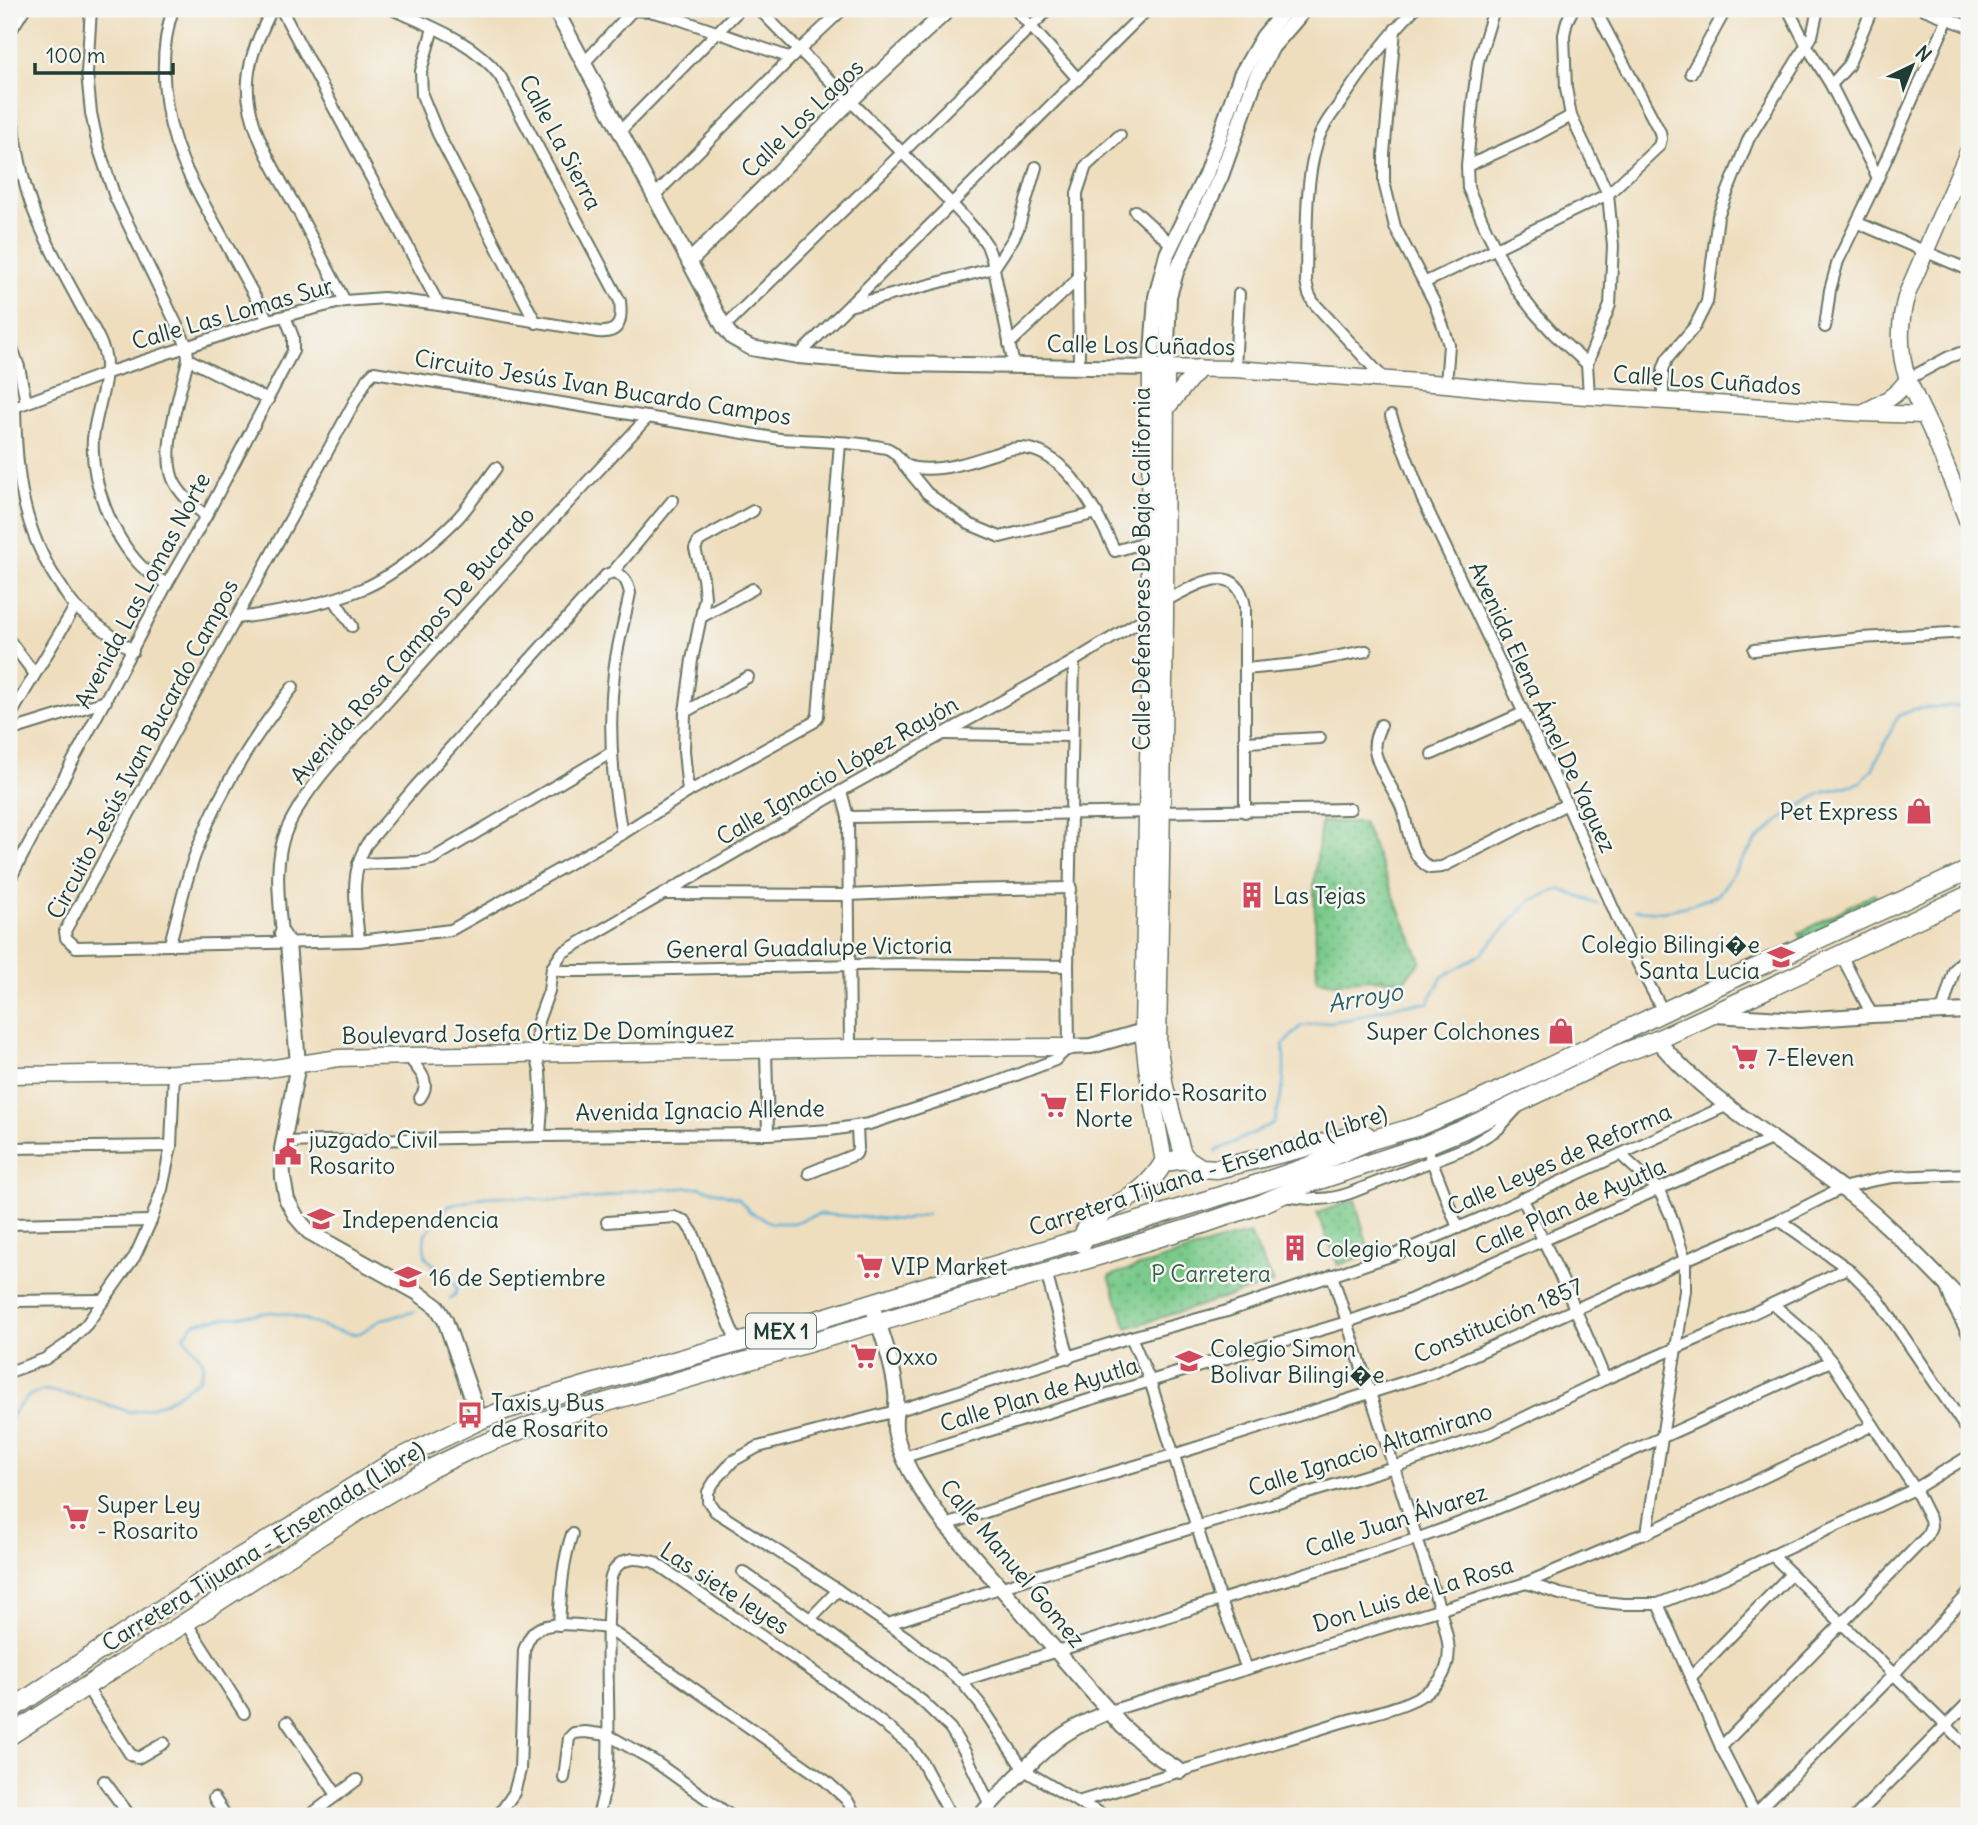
<svg xmlns="http://www.w3.org/2000/svg" width="1978" height="1825" font-family="Delius,sans-serif">
<style>
.grass{fill:url(#grass-dots);stroke:#4c8460;stroke-width:2}
.lines{fill:none;stroke-linecap:round;stroke-linejoin:round}
.stream{stroke:#56aed3;stroke-width:2.5}
.minor-casing{stroke:#687564;stroke-width:14}
.tertiary-casing{stroke:#687564;stroke-width:18}
.secondary-casing{stroke:#687564;stroke-width:19}
.trunk-casing{stroke:#687564;stroke-width:21}
.minor{stroke:#fff;stroke-width:10}
.tertiary{stroke:#fff;stroke-width:14}
.secondary{stroke:#fff;stroke-width:16}
.trunk{stroke:#fff;stroke-width:18}
.labels{text-anchor:middle;dominant-baseline:central;stroke-width:5;stroke-linejoin:round;paint-order:stroke}
.shield{fill:#f6f6f2;stroke:#60746d;stroke-width:2}
.shield-label{font-size:21px;font-weight:bold;fill:#1f3d34}
.street-label{font-size:23px;fill:#1f3d34;stroke:#f6f6f2}
.poi-label{font-size:23px;fill:#1f3d34;stroke:#f6f6f2;text-anchor:start}
.park-label{font-size:23px;fill:#36604a;stroke:#f6f6f2}
.water-label{font-size:24px;font-style:italic;fill:#305f64;stroke:#f6f6f2}
</style>
<defs>
<pattern id="grass-dots" width="8" height="8" patternUnits="userSpaceOnUse" patternTransform="scale(1.75)"><rect width="8" height="8" fill="#7aca8b"/><path d="M2 2h.1M6 6h.1" fill="none" stroke="#63a572" stroke-width="1.8" stroke-linecap="round"/></pattern>
</defs>
<rect width="100%" height="100%" fill="#f6f6f2"/>
<filter id="ink" filterUnits="userSpaceOnUse"><feTurbulence type="fractalNoise" baseFrequency=".0143" numOctaves="2"/><feDisplacementMap in="SourceGraphic" scale="14" xChannelSelector="R" yChannelSelector="G"/><feConvolveMatrix kernelMatrix="1 2 1 2 8 2 1 2 1" color-interpolation-filters="sRGB"/></filter>
<filter id="wash" filterUnits="userSpaceOnUse"><feTurbulence type="fractalNoise" baseFrequency=".00686" numOctaves="4" result="noise"/><feDisplacementMap in="SourceGraphic" scale="28" xChannelSelector="R" yChannelSelector="G"/><feGaussianBlur stdDeviation="1.57" result="paint"/><feColorMatrix in="noise" values="0 0 0 0 0 0 0 0 0 0 0 0 0 0 0 0 0 1.4 0 .05"/><feComposite in="paint" operator="in"/></filter>
<g filter="url(#wash)">
<rect width="100%" height="100%" fill="#efdebe"/>
<!-- grass -->
<g class="grass">
<polygon points="1321,822 1363,822 1421,961 1404,980 1370,979 1334,983 1317,980 1314,884"/>
<polygon points="1874,893 1879,902 1801,940 1799,933"/>
<polygon points="1355,1200 1370,1254 1338,1265 1317,1213"/>
<polygon points="1250,1234 1273,1283 1127,1328 1109,1276 1227,1239"/>
</g>
<g class="lines">
<!-- stream -->
<g class="stream">
<polyline points="1635,910 1663,912 1693,904 1718,895 1755,842 1781,819 1819,794 1861,782 1872,770 1898,716 1914,709 1947,706 1969,706"/>
<path d="M1216,1151L1274,1123C1283,1093 1286,1076 1283,1045L1301,1026L1350,1019L1399,1005L1428,1003L1442,977L1481,954L1530,901L1559,889L1598,904"/>
<polyline points="450,1298 455,1295 457,1289 455,1283 426,1258 424,1246 425,1234 448,1206 484,1197 506,1196 554,1201 602,1198 627,1191 699,1187 738,1198 750,1212 772,1223 793,1223 819,1214 904,1220 927,1214"/>
<path d="M9,1420L16,1409L30,1395L45,1390L94,1400L130,1412L150,1408L168,1401L199,1379L204,1364C199,1353 191,1346 184,1336L194,1324L209,1320L272,1312L291,1315L330,1329L351,1334L360,1333L382,1319L414,1312"/>
</g>
</g>
</g>
<g filter="url(#ink)">
<g class="lines">
<!-- minor casing -->
<g class="minor-casing">
<g id="minor">
<path d="M91,9L87,73L91,113L98,146L115,197L187,346L188,359C181,391 161,448 173,479C179,494 194,506 206,516"/>
<path d="M173,9C157,58 163,115 183,162C193,185 206,208 218,229C235,260 251,290 268,320"/>
<path d="M272,9C261,32 250,54 248,80C244,126 279,176 300,215C315,244 330,273 345,301"/>
<polyline points="281,9 439,305"/>
<polyline points="611,9 649,11 673,17 791,58"/>
<path d="M759,9C832,85 910,156 980,235L987,245L992,259L1014,366"/>
<polyline points="1015,9 1078,79"/>
<polyline points="1494,9 1478,62 1473,100 1467,166 1468,188 1486,229 1517,290 1534,312 1554,334 1587,364"/>
<polyline points="1573,9 1567,21 1564,35 1566,88 1571,116 1608,194 1613,246 1610,305 1587,364 1589,395"/>
<polyline points="1788,9 1807,46 1831,85 1878,178"/>
<polyline points="1924,9 1969,27"/>
<polyline points="433,28 421,71 422,95 438,134 536,323"/>
<polyline points="1395,29 1384,154 1384,182 1395,227 1434,302 1443,326 1449,345 1446,384"/>
<polyline points="584,63 632,11"/>
<polyline points="1691,73 1726,9"/>
<polyline points="1831,85 1848,66 1872,9"/>
<path d="M9,103C17,140 20,177 34,212C47,245 65,276 82,308C90,323 101,338 105,355C110,380 95,413 93,439C90,481 112,536 141,566C148,573 159,579 167,584"/>
<polyline points="620,131 740,9"/>
<polyline points="1467,166 1536,135 1571,116"/>
<polyline points="654,196 791,58 843,9"/>
<polyline points="1135,211 1171,244"/>
<polyline points="1858,223 1969,270"/>
<polyline points="1424,283 1608,194 1659,146 1661,139 1660,132 1595,9"/>
<polyline points="849,306 994,268 1013,239 1018,229 1036,167"/>
<polyline points="724,327 1049,9"/>
<polyline points="1825,327 1830,290 1838,261 1878,178 1952,9"/>
<polyline points="9,339 19,367 26,402"/>
<polyline points="1009,344 1079,278"/>
<polyline points="798,356 1148,9"/>
<polyline points="188,359 268,400"/>
<polyline points="1079,366 1077,193 1086,166 1120,135"/>
<polyline points="1235,369 1239,294"/>
<polyline points="1908,379 1949,357 1969,350"/>
<path d="M1385,380L1313,302L1309,294L1306,282C1307,238 1304,186 1317,143C1321,128 1332,114 1341,102C1363,69 1387,38 1414,9"/>
<polyline points="1663,401 1663,370 1667,359 1695,326 1707,302 1718,216 1749,138 1812,36 1818,9"/>
<path d="M15,406C16,471 21,526 58,582C64,590 69,601 77,608C94,624 114,637 133,651"/>
<path d="M9,409L107,373L268,320L345,301L384,298L439,305L598,332C621,334 622,319 620,301L500,76C473,41 432,27 392,9"/>
<polyline points="1391,416 1422,498 1567,804 1636,960 1664,1013"/>
<path d="M840,443L818,716L814,722L688,792L622,834L451,930L359,941L76,947L66,938L65,931L367,379L374,372L780,439C814,441 852,441 886,448C900,452 899,466 915,468C945,472 975,460 1003,451C1059,432 1096,511 1115,551L1149,541"/>
<polyline points="904,465 927,493 969,524 1000,537 1097,513"/>
<polyline points="613,572 673,500"/>
<polyline points="334,599 352,626"/>
<path d="M1165,601C1193,587 1237,557 1245,607V812"/>
<polyline points="701,617 753,589"/>
<path d="M236,618C279,613 322,605 362,589C392,577 434,542 457,519C471,504 483,485 496,468"/>
<polyline points="9,640 34,673"/>
<polyline points="1754,650 1861,638 1969,632"/>
<polyline points="1245,669 1297,664 1366,651"/>
<polyline points="685,712 748,677"/>
<polyline points="9,718 75,607"/>
<path d="M1381,725C1377,733 1373,742 1375,751C1379,771 1393,788 1401,806C1410,828 1407,855 1430,868L1442,867L1567,804"/>
<polyline points="9,731 106,701"/>
<polyline points="944,734 1072,736"/>
<polyline points="1245,742 1320,738"/>
<polyline points="1432,754 1523,713"/>
<polyline points="841,791 848,817 850,1048"/>
<polyline points="688,792 684,751 685,712 692,660 705,597 703,578 695,549 699,541 753,511"/>
<polyline points="848,817 1350,809"/>
<polyline points="358,864 417,862 432,859 612,752"/>
<polyline points="9,881 167,584 206,516 293,351 293,337 285,316"/>
<polyline points="666,894 849,895 958,890 1071,888"/>
<path d="M282,934C279,900 273,861 287,829C309,780 361,732 396,692C479,599 563,508 648,417"/>
<path d="M359,941C356,906 349,876 366,845L416,786L606,575L613,572C625,576 627,581 630,593C625,619 617,645 614,672C608,726 612,781 622,834"/>
<path d="M170,943C178,914 185,883 195,855C218,792 252,738 293,687"/>
<polyline points="1841,955 1872,1015"/>
<polyline points="552,968 562,971 584,971 901,964 1068,966"/>
<polyline points="1942,1011 1954,971 1958,965 1969,957"/>
<polyline points="766,1050 768,1134"/>
<path d="M408,1056C418,1070 433,1081 420,1098"/>
<polyline points="540,1136 542,1106 540,1071 536,1054 538,1021 549,991 552,968 562,953 841,791 1074,661 1148,616"/>
<polyline points="283,1142 540,1136 768,1134 830,1130 869,1124 998,1082 1055,1060 1069,1047 1068,966 1074,661"/>
<polyline points="9,1148 171,1146"/>
<polyline points="1621,1155 1659,1190 1671,1216 1685,1260 1685,1291 1647,1533"/>
<polyline points="1430,1156 1458,1228"/>
<polyline points="809,1173 856,1154 858,1148 857,1127"/>
<path d="M1283,1196C1309,1199 1325,1202 1350,1193L1468,1147L1498,1129L1518,1107"/>
<path d="M1522,1198C1553,1257 1580,1318 1605,1379"/>
<polyline points="1779,1220 1847,1268 1878,1299 1969,1433"/>
<polyline points="607,1222 674,1217 685,1221 693,1233 737,1343"/>
<polyline points="9,1224 151,1221"/>
<polyline points="1046,1272 1069,1358"/>
<polyline points="1946,1288 1953,1306 1969,1336"/>
<polyline points="9,1301 104,1300"/>
<polyline points="1131,1337 1150,1381 1220,1599 1247,1669"/>
<polyline points="9,1372 45,1359 67,1344 87,1324 135,1256 151,1221 162,1189 171,1146 174,1073"/>
<polyline points="904,1457 1150,1381 1347,1322 1403,1303 1771,1139"/>
<polyline points="946,1525 1043,1493 1173,1455 1433,1373 1685,1260 1779,1220 1842,1188 1875,1180 1893,1177 1969,1174"/>
<polyline points="1772,1555 1969,1748"/>
<polyline points="743,1572 810,1619 922,1701 950,1728 965,1752 990,1805"/>
<polyline points="1526,1583 1560,1594 1595,1601 1623,1604 1658,1604 1724,1578 1915,1489 1969,1456"/>
<polyline points="1658,1604 1721,1747 1756,1816"/>
<polyline points="810,1619 838,1590"/>
<polyline points="186,1622 244,1713"/>
<polyline points="888,1624 1086,1560 1394,1467 1492,1433 1605,1379 1720,1329 1847,1268"/>
<path d="M559,1625C561,1593 562,1564 572,1534"/>
<polyline points="1691,1677 1791,1574"/>
<path d="M961,1681L1416,1539C1558,1489 1693,1422 1831,1361"/>
<polyline points="86,1686 130,1754 138,1758 164,1743"/>
<polyline points="1110,1711 1526,1583 1632,1538 1647,1533 1873,1425"/>
<polyline points="287,1722 337,1795"/>
<polyline points="1721,1747 1927,1536 1931,1526 1930,1519 1915,1489 1831,1361 1813,1339 1773,1304"/>
<polyline points="564,1778 569,1738 574,1733 585,1732 608,1735 654,1761 731,1816"/>
<polyline points="104,1781 130,1816"/>
<polyline points="214,1798 226,1816"/>
<path d="M1078,1802C1162,1776 1248,1752 1332,1725C1364,1714 1417,1708 1439,1681C1456,1659 1447,1634 1440,1610L1332,1275"/>
<polyline points="1755,1814 1893,1675 1969,1593"/>
<polyline points="309,1816 357,1780"/>
<path d="M498,1816L514,1793L520,1770L524,1650C527,1643 529,1636 535,1631C549,1619 589,1626 607,1628L826,1781L847,1800L856,1816"/>
<path d="M598,1816C603,1798 607,1782 608,1763C610,1709 605,1655 609,1600C610,1590 608,1578 615,1569C624,1555 640,1559 654,1562L844,1693L910,1745L922,1762L951,1816"/>
<polyline points="1106,1816 1078,1802 1024,1770 980,1704 961,1681 906,1637 838,1590 715,1511 708,1501 708,1492 714,1482 733,1461 758,1447 896,1411 1131,1337 1227,1311 1399,1253 1481,1218 1728,1105"/>
<polyline points="1856,1816 1969,1702"/>
</g>
</g>
<!-- tertiary casing -->
<g class="tertiary-casing">
<g id="tertiary">
<polyline points="555,9 724,327 733,338 751,348 798,356 897,364 1151,368 1156,297 1167,254 1206,174 1241,75 1263,37 1286,9"/>
<polyline points="9,30 22,9"/>
<polyline points="689,262 850,101 949,9"/>
<polyline points="1166,368 1169,296 1176,272 1221,176 1255,80 1272,47 1305,9"/>
<polyline points="282,934 288,943 298,1064 282,1149 283,1178 287,1200 297,1218 309,1232 418,1293 437,1307 445,1320 480,1420"/>
<polyline points="1714,1015 1799,1020 1872,1015 1969,1011"/>
<path d="M1657,1040C1707,1100 1778,1140 1840,1187C1886,1220 1929,1268 1969,1308"/>
<polyline points="1069,1047 1091,1046 1154,1028"/>
<path d="M871,1303C880,1327 894,1367 896,1392C898,1407 892,1421 896,1435C904,1468 926,1498 946,1525L1122,1726L1154,1754L1180,1771"/>
<path d="M980,1816C1004,1789 1029,1762 1058,1739C1074,1727 1092,1719 1110,1711"/>
</g>
</g>
<!-- secondary casing -->
<g class="secondary-casing">
<g id="secondary">
<path d="M1969,150L1907,294C1899,320 1898,353 1908,379C1916,401 1929,422 1937,444C1948,471 1959,498 1969,525"/>
<polyline points="1166,368 1165,617 1158,1043 1165,1087 1182,1151 1187,1159"/>
<polyline points="1165,410 1199,368"/>
<path d="M1866,411C1883,403 1898,395 1908,379"/>
<polyline points="9,1075 174,1073 268,1069 339,1058 408,1056 850,1048 1069,1047"/>
<polyline points="1164,1162 1147,1067 1143,1031 1149,710 1151,368 1235,369 1446,384 1523,392 1862,413 1924,415"/>
</g>
</g>
<!-- trunk casing -->
<g class="trunk-casing">
<g id="trunk">
<path d="M1082,1243C1083,1215 1119,1207 1138,1192C1148,1184 1157,1174 1164,1162L1187,1159L1201,1168L1217,1169L1352,1136L1366,1135"/>
<polyline points="9,1711 230,1563 294,1525 340,1495 396,1460 480,1420 505,1410 588,1385 784,1330 1243,1189 1310,1166 1371,1140 1419,1126 1474,1103 1738,976 1969,870"/>
<polyline points="9,1736 365,1507 432,1468 471,1449 546,1420 917,1311 1200,1225 1261,1204 1304,1185 1426,1145 1462,1130 1618,1055 1657,1040 1969,895"/>
</g>
</g>
<!-- minor -->
<use href="#minor" class="minor"/>
<!-- tertiary -->
<use href="#tertiary" class="tertiary"/>
<!-- secondary -->
<use href="#secondary" class="secondary"/>
<!-- trunk -->
<use href="#trunk" class="trunk"/>
</g>
</g>
<!-- icons -->
<defs>
<g id="shop-bare" transform="scale(2.1)"><path d="M-5-2.5h2.3a2.7 3.5 0 0 1 5.4 0H5L5.5 6h-11ZM-1.5-2.5h3a1.5 2.3 0 0 0-3 0Z" fill="#d1495b" stroke="#f6f6f2" stroke-width="2.5" paint-order="stroke"/></g>
<g id="building-bare" transform="scale(2.1)"><path d="M-4-6H4V6H1V3H-1V6H-4ZM-2.5-4.3h1.7v1.8h-1.7ZM.8-4.3h1.7v1.8H.8ZM-2.5-1h1.7V.8h-1.7ZM.8-1h1.7V.8H.8Z" fill="#d1495b" stroke="#f6f6f2" stroke-width="2.5" paint-order="stroke"/></g>
<g id="school-bare" transform="scale(2.1)"><path d="M0-5L7-2L0 1L-7-2ZM-4 1L0 2.5L4 1V4Q0 6-4 4Z" fill="#d1495b" stroke="#f6f6f2" stroke-width="2.5" paint-order="stroke"/></g>
<g id="supermarket-bare" transform="scale(2.1)"><path d="M-6-5.5h2.5l.6 2H6L4.5 2H-2.5L-4.4-4H-6ZM-1.5 3.2a1.3 1.3 0 1 0 .1 0ZM3 3.2a1.3 1.3 0 1 0 .1 0Z" fill="#d1495b" stroke="#f6f6f2" stroke-width="2.5" paint-order="stroke"/></g>
<g id="civic-bare" transform="scale(2.1)"><path d="M-.6-6.5H3V-4.5H.6V-3L4-1V1h2V6H-6V1h2V-1L-.6-3ZM-1.2 2.5V6h2.4V2.5Z" fill="#d1495b" stroke="#f6f6f2" stroke-width="2.5" paint-order="stroke"/></g>
<g id="bus-bare" transform="scale(2.1)"><path d="M-5-6H5V4H4V6H2V4H-2V6H-4V4H-5ZM-3.5-4V0h7V-4ZM-3.5 1.2v1.5H-2V1.2ZM2 1.2v1.5H3.5V1.2Z" fill="#d1495b" stroke="#f6f6f2" stroke-width="2.5" paint-order="stroke"/></g>
</defs>
<g fill-rule="evenodd">
<use href="#shop-bare" x="1919" y="811"/>
<use href="#building-bare" x="1252" y="895"/>
<use href="#school-bare" x="1781" y="957"/>
<use href="#shop-bare" x="1561" y="1031"/>
<use href="#supermarket-bare" x="1745" y="1057"/>
<use href="#supermarket-bare" x="1054" y="1105"/>
<use href="#civic-bare" x="288" y="1152"/>
<use href="#school-bare" x="321" y="1219"/>
<use href="#building-bare" x="1295" y="1248"/>
<use href="#supermarket-bare" x="870" y="1266"/>
<use href="#school-bare" x="408" y="1277"/>
<use href="#supermarket-bare" x="864" y="1356"/>
<use href="#school-bare" x="1189" y="1361"/>
<use href="#bus-bare" x="470" y="1415"/>
<use href="#supermarket-bare" x="76" y="1517"/>
</g>
<g class="labels">
<!-- shield labels -->
<rect class="shield" x="746" y="1313.5" width="70" height="35" rx="5"/>
<g class="shield-label">
<text x="781" y="1331">MEX 1</text>
</g>
<!-- street labels -->
<g class="street-label">
<text transform="translate(802 118) rotate(-44)">Calle Los Lagos</text>
<text transform="translate(561 142) rotate(62)">Calle La Sierra</text>
<text transform="translate(232 313) rotate(-16)">Calle Las Lomas Sur</text>
<text transform="translate(1141 345) rotate(1)">Calle Los Cuñados</text>
<text transform="translate(1707 380) rotate(4)">Calle Los Cuñados</text>
<text transform="translate(603 387) rotate(9)">Circuito Jesús Ivan Bucardo Campos</text>
<text transform="translate(1141 569) rotate(-90)">Calle Defensores De Baja California</text>
<text transform="translate(142 590) rotate(-62)">Avenida Las Lomas Norte</text>
<text transform="translate(412 645) rotate(-49)">Avenida Rosa Campos De Bucardo</text>
<text transform="translate(1543 707) rotate(65)">Avenida Elena Ámel De Yaguez</text>
<text transform="translate(142 749) rotate(-62)">Circuito Jesús Ivan Bucardo Campos</text>
<text transform="translate(837 770) rotate(-30)">Calle Ignacio López Rayón</text>
<text transform="translate(809 947) rotate(-1)">General Guadalupe Victoria</text>
<text transform="translate(538 1032) rotate(-1)">Boulevard Josefa Ortiz De Domínguez</text>
<text transform="translate(700 1110) rotate(-1)">Avenida Ignacio Allende</text>
<text transform="translate(1559 1159) rotate(-24)">Calle Leyes de Reforma</text>
<text transform="translate(1208 1170) rotate(-18)">Carretera Tijuana - Ensenada (Libre)</text>
<text transform="translate(1570 1206) rotate(-24)">Calle Plan de Ayutla</text>
<text transform="translate(1498 1320) rotate(-23)">Constitución 1857</text>
<text transform="translate(1039 1394) rotate(-17)">Calle Plan de Ayutla</text>
<text transform="translate(1370 1449) rotate(-18)">Calle Ignacio Altamirano</text>
<text transform="translate(1396 1520) rotate(-18)">Calle Juan Álvarez</text>
<text transform="translate(263 1546) rotate(-32)">Carretera Tijuana - Ensenada (Libre)</text>
<text transform="translate(1013 1563) rotate(50)">Calle Manuel Gomez</text>
<text transform="translate(725 1588) rotate(33)">Las siete leyes</text>
<text transform="translate(1413 1594) rotate(-17)">Don Luis de La Rosa</text>
</g>
<!-- poi labels -->
<g class="poi-label">
<text x="1898" y="811" text-anchor="end">Pet Express</text>
<text x="1273" y="895">Las Tejas</text>
<text x="1760" y="944" text-anchor="end">Colegio Bilingi�e<tspan x="1760" dy="26">Santa Lucia</tspan></text>
<text x="1540" y="1031" text-anchor="end">Super Colchones</text>
<text x="1766" y="1057">7-Eleven</text>
<text x="1075" y="1092">El Florido-Rosarito<tspan x="1075" dy="26">Norte</tspan></text>
<text x="309" y="1139">juzgado Civil<tspan x="309" dy="26">Rosarito</tspan></text>
<text x="342" y="1219">Independencia</text>
<text x="1316" y="1248">Colegio Royal</text>
<text x="891" y="1266">VIP Market</text>
<text x="429" y="1277">16 de Septiembre</text>
<text x="1210" y="1348">Colegio Simon<tspan x="1210" dy="26">Bolivar Bilingi�e</tspan></text>
<text x="885" y="1356">Oxxo</text>
<text x="491" y="1402">Taxis y Bus<tspan x="491" dy="26">de Rosarito</tspan></text>
<text x="97" y="1504">Super Ley<tspan x="97" dy="26">- Rosarito</tspan></text>
</g>
<!-- park labels -->
<g class="park-label">
<text x="1211" y="1273">P Carretera</text>
</g>
<!-- water labels -->
<g class="water-label">
<text transform="translate(1365 997) rotate(-10)">Arroyo</text>
</g>
</g>
<!-- margin -->
<rect width="1978" height="1825" fill="none" stroke="#f6f6f2" stroke-width="35"/>
<!-- north arrow -->
<g transform="translate(1912 66) rotate(43)" stroke="#f6f6f2" stroke-width="5" paint-order="stroke">
<path d="M0-5L12 26L0 18L-12 26Z" fill="#1f3d34"/>
<text y="-10" font-size="19" font-weight="bold" text-anchor="middle" fill="#1f3d34">N</text>
</g>
<!-- scale -->
<path d="M35 63v10h138v-10" fill="none" stroke="#1f3d34" stroke-width="3.5"/>
<text x="46" y="63" font-size="21" fill="#1f3d34" stroke="#f6f6f2" stroke-width="5" paint-order="stroke">100 m</text>
</svg>
